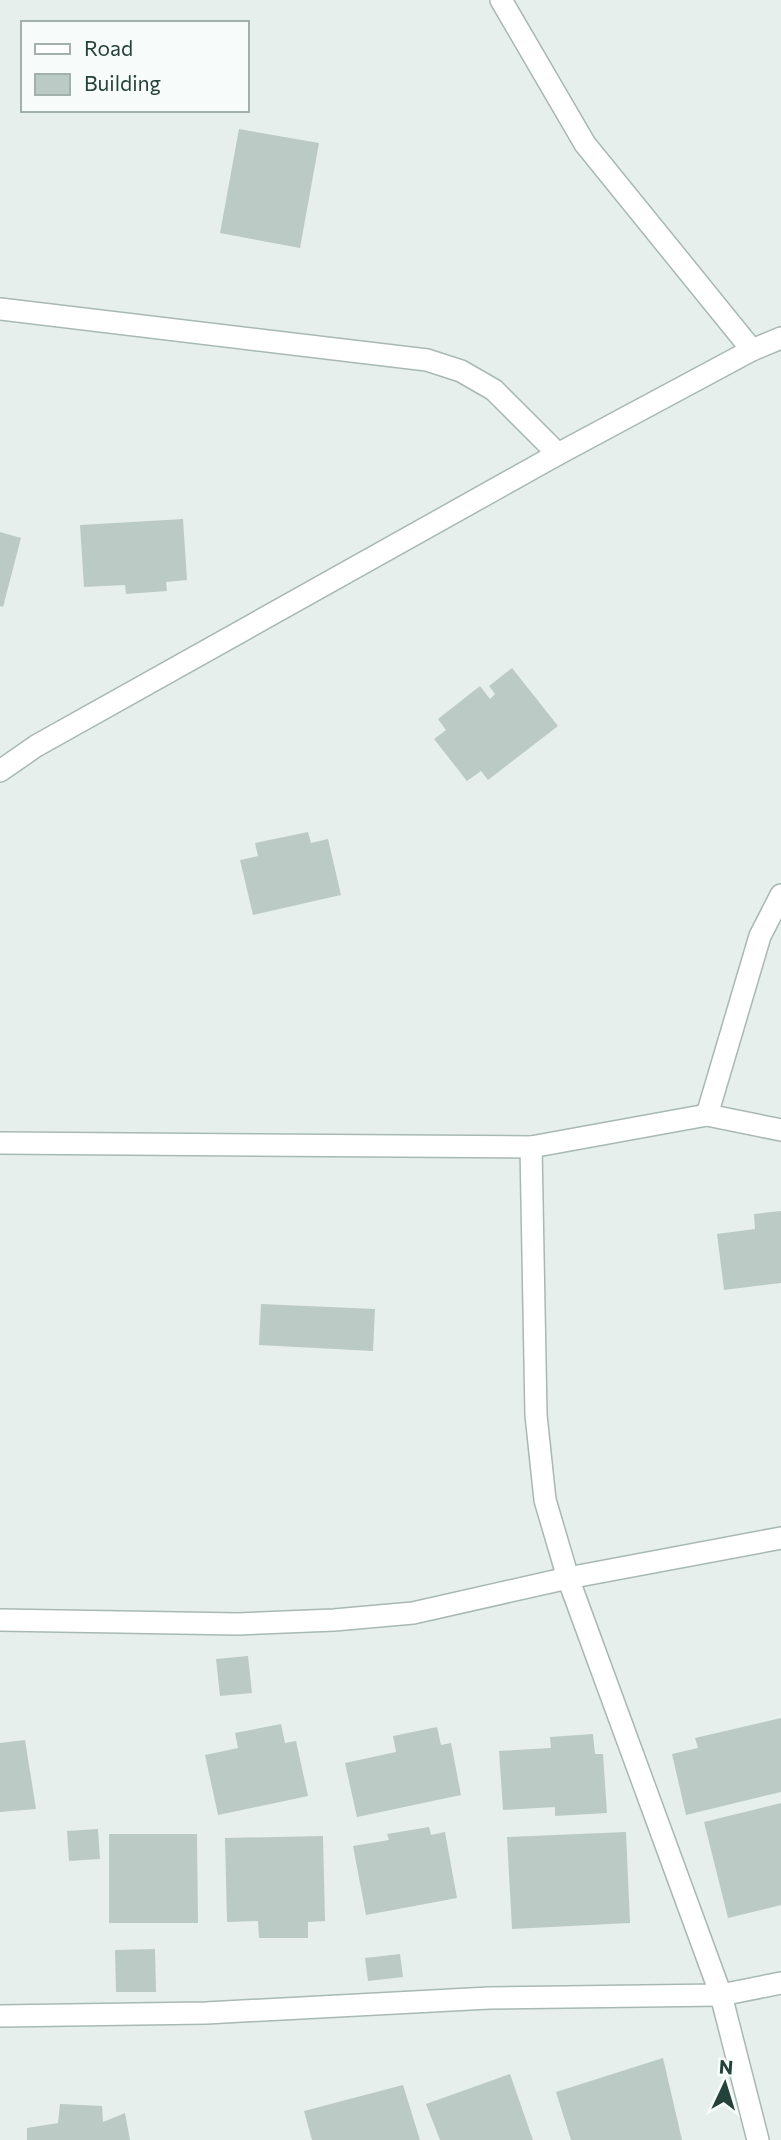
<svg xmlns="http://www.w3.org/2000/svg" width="781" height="2140" font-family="Commissioner,sans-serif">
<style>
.building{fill:#bbcac4}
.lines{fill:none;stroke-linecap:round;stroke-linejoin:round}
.minor-casing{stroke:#a8b8b2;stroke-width:24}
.minor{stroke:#fff;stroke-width:21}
</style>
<rect width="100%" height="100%" fill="#e6efeb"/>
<!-- building -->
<g class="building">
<polygon points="239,129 319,143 300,248 220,233"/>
<polygon points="183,519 187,580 166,582 167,591 126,594 125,585 84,587 80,525"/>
<polygon points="0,532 21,538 3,607 0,606"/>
<polygon points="512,668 558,726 488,780 481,771 467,781 434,739 446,730 438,719 480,686 490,699 495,694 489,686"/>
<polygon points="308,832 311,843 328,839 341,895 253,915 240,860 258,856 255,843"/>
<polygon points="781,1211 781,1283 724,1290 717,1234 755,1229 754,1214"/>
<polygon points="261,1304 375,1309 373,1351 259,1345"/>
<polygon points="248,1656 252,1693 220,1696 216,1659"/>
<polygon points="781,1718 781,1792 686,1815 672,1754 698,1748 695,1738"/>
<polygon points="281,1724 285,1743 296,1741 308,1796 218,1815 205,1755 238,1748 235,1733"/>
<polygon points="437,1727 441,1745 451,1743 461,1795 357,1817 345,1763 396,1752 393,1736"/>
<polygon points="593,1734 595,1754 603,1754 607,1813 555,1816 555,1807 503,1810 499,1751 551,1748 550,1737"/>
<polygon points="25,1740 36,1809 0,1812 0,1743"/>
<polygon points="781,1803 781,1905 728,1918 704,1822"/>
<polygon points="429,1827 431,1835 445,1832 457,1898 366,1915 353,1846 389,1840 387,1834"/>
<polygon points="98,1829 100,1859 69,1861 67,1831"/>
<polygon points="626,1832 630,1923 512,1929 507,1837"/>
<polygon points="109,1834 197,1834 198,1923 109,1923"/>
<polygon points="323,1836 325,1921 308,1922 308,1938 259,1938 258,1921 227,1922 225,1838"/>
<polygon points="155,1949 156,1992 116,1992 115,1950"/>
<polygon points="400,1954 403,1977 368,1981 365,1958"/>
<polygon points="663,2058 682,2140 571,2140 556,2092"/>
<polygon points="510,2074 533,2140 440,2140 426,2104"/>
<polygon points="403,2085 420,2140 312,2140 304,2111"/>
<polygon points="60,2104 102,2106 103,2122 125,2113 130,2140 27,2140 27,2128 58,2123"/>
</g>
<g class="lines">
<!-- minor casing -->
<g class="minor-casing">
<g id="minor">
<polyline points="501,0 585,144 752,350"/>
<polyline points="0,309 427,360 461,371 494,390 558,454"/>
<polyline points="0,771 36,746 558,454 752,350 781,338"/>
<polyline points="707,1115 760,936 781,895"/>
<polyline points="0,1143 531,1147 707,1115 781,1130"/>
<polyline points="531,1147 536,1415 545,1500 568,1578 721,1995 758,2140"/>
<polyline points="0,1620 238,1624 334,1620 413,1613 568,1578 781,1538"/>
<polyline points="0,2016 206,2013 489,1998 721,1995 781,1983"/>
</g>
</g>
<!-- minor -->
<use href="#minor" class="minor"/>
</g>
<!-- legend -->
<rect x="21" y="21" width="228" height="91" fill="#f7fbf9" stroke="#a3b1ad" stroke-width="2"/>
<rect x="35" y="44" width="35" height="10" fill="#ffffff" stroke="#a3b1ad" stroke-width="2"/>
<text x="84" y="56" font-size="21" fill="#24423a">Road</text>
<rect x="35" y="74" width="35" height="21" fill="#bbcac4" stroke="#a3b1ad" stroke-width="2"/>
<text x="84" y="91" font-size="21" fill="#24423a">Building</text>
<!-- north arrow -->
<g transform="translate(725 2084) rotate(4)" stroke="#f7fbf9" stroke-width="5" paint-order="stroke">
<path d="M0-5L12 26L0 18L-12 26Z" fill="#24423a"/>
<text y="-10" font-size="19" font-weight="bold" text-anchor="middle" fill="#24423a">N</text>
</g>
</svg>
